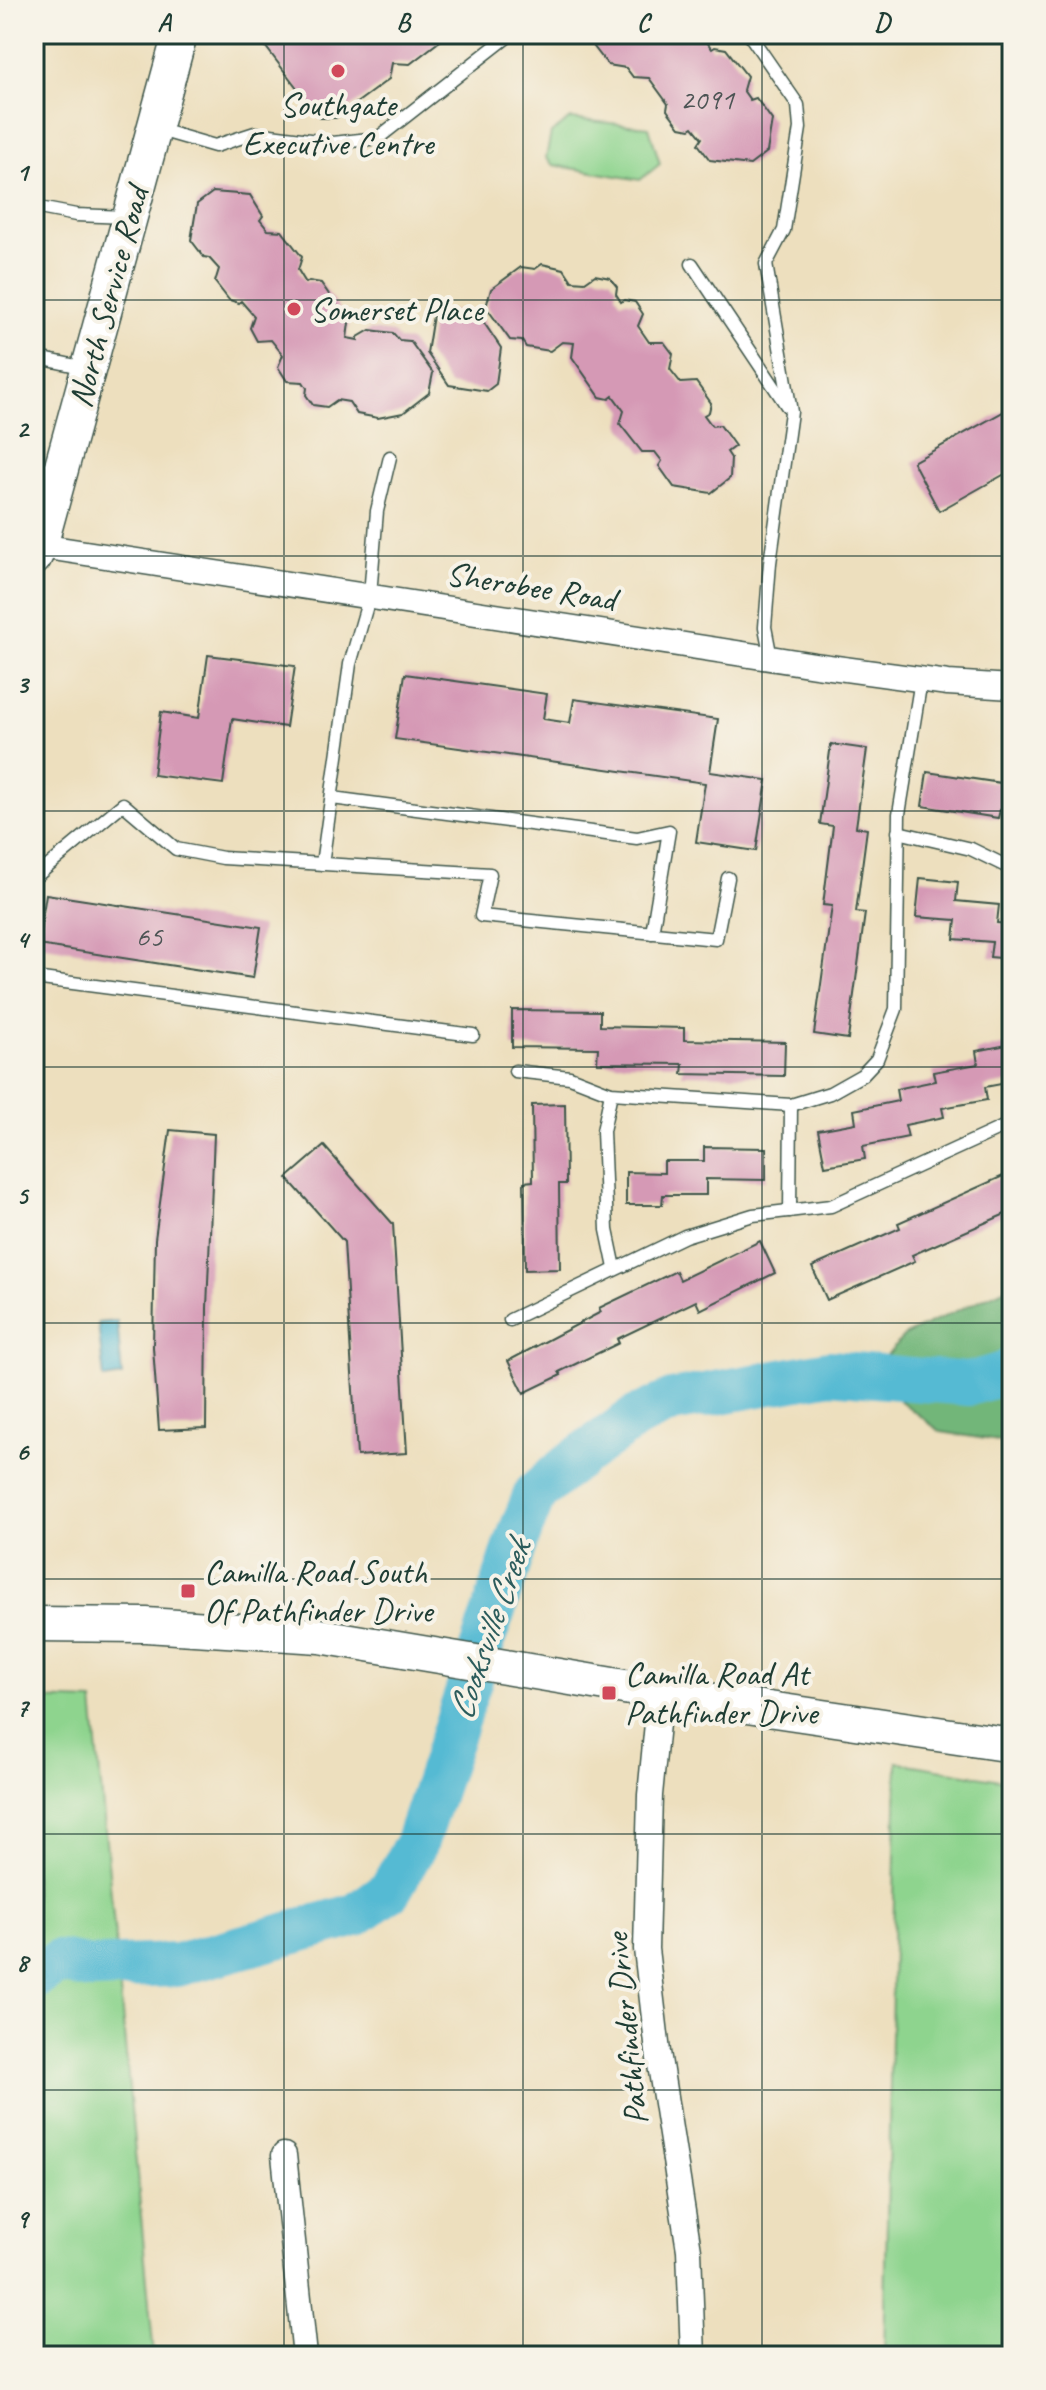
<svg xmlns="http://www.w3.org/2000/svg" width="1046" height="2390" font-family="Caveat,sans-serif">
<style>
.green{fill:#8ed48e;stroke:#568861;stroke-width:2}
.forest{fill:#72b679;stroke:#487a56;stroke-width:2}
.water{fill:#55bad3;stroke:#3a7c84;stroke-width:2}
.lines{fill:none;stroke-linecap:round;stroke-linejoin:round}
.river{stroke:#55bad3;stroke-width:44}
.building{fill:#d599b5}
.lane-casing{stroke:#3e5549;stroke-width:15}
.street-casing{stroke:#3e5549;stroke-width:27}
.secondary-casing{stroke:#3e5549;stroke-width:37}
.lane{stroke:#fff;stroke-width:12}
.street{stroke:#fff;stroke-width:24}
.secondary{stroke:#fff;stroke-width:34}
.grid{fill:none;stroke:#1f3d34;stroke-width:2;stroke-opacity:0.55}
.poi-dot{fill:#d1495b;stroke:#f7f3e8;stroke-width:3}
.labels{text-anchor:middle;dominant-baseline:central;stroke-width:8;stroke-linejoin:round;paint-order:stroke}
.number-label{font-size:30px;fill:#4c5454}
.poi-label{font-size:34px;fill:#1f3d34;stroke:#f7f3e8;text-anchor:start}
.street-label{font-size:34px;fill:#1f3d34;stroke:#f7f3e8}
.water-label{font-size:36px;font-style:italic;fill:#2c5c5c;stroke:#f7f3e8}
.neatline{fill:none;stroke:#1f3d34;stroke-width:3}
.grid-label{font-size:26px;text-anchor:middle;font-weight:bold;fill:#1f3d34}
</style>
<rect width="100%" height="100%" fill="#f7f3e8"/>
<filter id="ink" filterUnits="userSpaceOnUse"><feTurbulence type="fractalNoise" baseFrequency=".0125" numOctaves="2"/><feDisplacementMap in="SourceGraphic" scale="16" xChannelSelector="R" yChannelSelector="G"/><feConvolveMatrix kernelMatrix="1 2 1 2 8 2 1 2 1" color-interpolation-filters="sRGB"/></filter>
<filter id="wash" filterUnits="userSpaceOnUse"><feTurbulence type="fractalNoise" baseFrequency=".006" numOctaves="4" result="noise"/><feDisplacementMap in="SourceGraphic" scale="32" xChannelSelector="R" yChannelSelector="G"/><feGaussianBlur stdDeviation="1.8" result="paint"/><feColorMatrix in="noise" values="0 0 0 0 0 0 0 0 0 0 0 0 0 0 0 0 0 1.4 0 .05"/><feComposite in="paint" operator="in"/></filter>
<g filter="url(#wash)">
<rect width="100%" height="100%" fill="#eddfbe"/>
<!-- green -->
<g class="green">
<polygon points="570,119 649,127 660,164 640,180 553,165 546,158 551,133"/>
<polygon points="34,1699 93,1701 154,2356 34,2356"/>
<polygon points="897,1762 1012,1782 1012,2356 884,2356"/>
</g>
<!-- forest -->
<polygon class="forest" points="1012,1285 1012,1443 941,1432 868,1376 905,1335"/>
<!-- water -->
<polygon class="water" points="117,1321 122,1376 104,1379 98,1323"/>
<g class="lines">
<!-- river -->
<polyline class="river" points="34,1978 58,1962 92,1968 177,1965 356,1915 390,1890 416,1844 520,1532 535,1494 570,1464 635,1418 672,1401 830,1372 969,1384 1009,1372 1012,1369"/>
</g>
<g id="blocks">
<!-- building -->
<g class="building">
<polygon points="256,34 449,34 410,64 392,63 389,79 336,118 320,118"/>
<polygon points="584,34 701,34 712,49 715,47 726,49 747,76 743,90 750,100 756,98 772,120 767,152 750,165 710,160 698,144 702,138 693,127 690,129 680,127 667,110 668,104 649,78 633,77 626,68 608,65"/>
<polygon points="213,192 250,195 263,216 260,220 268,230 282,231 302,257 298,270 306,283 309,281 321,283 349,323 347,338 358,340 358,337 370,330 393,333 399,340 410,341 433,373 429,393 403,413 378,418 357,414 349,402 337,400 327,407 313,405 306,395 307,388 303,382 287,381 278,367 283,355 271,340 257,341 250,328 254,316 241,301 239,303 229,300 215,282 219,269 209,258 204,257 191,240 197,204"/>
<polygon points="542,264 564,269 572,281 585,282 595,275 610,278 617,287 616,294 621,302 624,300 635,302 643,314 638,326 649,342 664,342 673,354 670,369 681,383 696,382 711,403 709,412 704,415 712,426 720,425 735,446 727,452 731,458 730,478 711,493 674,487 659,466 662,461 655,452 642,452 620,424 624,411 613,396 609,399 600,397 572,357 574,343 562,342 550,351 526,347 522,341 510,340 486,307 491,289 521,267 535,269"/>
<polygon points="434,309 478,314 501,348 496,384 487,391 449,385 427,353"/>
<polygon points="1012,407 1012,470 939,511 913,462"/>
<polygon points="208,655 295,666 286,727 232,719 223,784 153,775 161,712 199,718"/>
<polygon points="405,674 547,694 543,719 570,723 574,699 718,719 710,772 767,780 756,851 696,842 705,783 395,739"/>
<polygon points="831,744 867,749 856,827 867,829 856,912 865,913 848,1039 814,1034 832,906 823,905 833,826 820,824"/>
<polygon points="927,772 1001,783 1002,776 1012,778 1012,812 1000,810 998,818 922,806"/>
<polygon points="920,878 958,882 956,901 999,905 997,923 1012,924 1012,959 990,957 992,942 954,939 956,920 916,917"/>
<polygon points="46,894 261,927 253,978 38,945"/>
<polygon points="512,1010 600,1011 600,1026 684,1028 684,1040 785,1042 784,1076 682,1074 683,1064 597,1063 598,1048 512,1047"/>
<polygon points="1012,1044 1012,1082 985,1087 987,1100 942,1108 944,1117 905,1125 908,1137 863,1146 865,1159 825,1166 818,1130 856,1123 854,1110 898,1101 896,1089 935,1081 933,1072 978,1064 976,1051"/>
<polygon points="565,1104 566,1184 559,1184 560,1269 525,1270 524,1182 533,1181 532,1105"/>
<polygon points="170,1130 214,1134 207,1308 206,1428 159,1430 153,1347 155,1239"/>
<polygon points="324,1146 393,1224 407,1453 357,1456 344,1242 287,1178"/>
<polygon points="704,1147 766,1148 766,1180 706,1179 706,1195 663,1195 662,1205 626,1205 626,1172 664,1173 664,1161 704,1161"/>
<polygon points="1012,1172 1012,1211 912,1255 915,1261 827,1300 812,1267 900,1228 898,1223"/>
<polygon points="760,1241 775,1273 700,1310 696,1301 617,1339 619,1343 559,1372 561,1375 524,1393 508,1361 601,1312 599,1308 676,1271 680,1280"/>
</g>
</g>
</g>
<g filter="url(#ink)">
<use href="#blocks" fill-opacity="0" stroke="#3e5549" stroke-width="2"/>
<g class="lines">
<!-- lane casing -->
<g class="lane-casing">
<g id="lane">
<polyline points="749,34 798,105 800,128 784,230 766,264 791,412 770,563 765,627 771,658"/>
<polyline points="156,129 215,146 255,133 333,143 378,138 511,34"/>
<polyline points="34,207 76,215 126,217"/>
<polyline points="692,264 787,406"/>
<polyline points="34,357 86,368"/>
<polyline points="332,798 637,838 669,831 652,933"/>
<polyline points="898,832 971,849 1012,869"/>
<polyline points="322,864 350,664 370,595 377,511 390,457"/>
<polyline points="34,878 123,804 176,849 223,858 490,874 481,916 716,939 728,878"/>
<polyline points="34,978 473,1035"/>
<polyline points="515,1071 570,1077 611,1093 791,1105 830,1093 862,1075 877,1059 896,1009 899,814 921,680"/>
<polyline points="611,1093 603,1131 607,1230 615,1268"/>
<polyline points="790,1211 791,1105"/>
<polyline points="510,1320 685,1236 753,1215 831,1206 1012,1123"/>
</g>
</g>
<!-- street casing -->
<g class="street-casing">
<g id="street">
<polyline points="40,546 815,665 948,683 1012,687"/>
<polyline points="660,1693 650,1795 646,1949 658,2052 689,2250 693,2356"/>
<polyline points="284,2155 305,2356"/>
</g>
</g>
<!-- secondary casing -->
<g class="secondary-casing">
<g id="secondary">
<polyline points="34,558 40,546 180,34"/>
<polyline points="34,1624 146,1625 320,1636 660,1693 1012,1745"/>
</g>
</g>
<!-- lane -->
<use href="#lane" class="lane"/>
<!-- street -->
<use href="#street" class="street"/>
<!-- secondary -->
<use href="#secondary" class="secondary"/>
</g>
</g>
<!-- grid -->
<path class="grid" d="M284,34V2356M523,34V2356M762,34V2356M34,300H1012M34,556H1012M34,811H1012M34,1067H1012M34,1323H1012M34,1579H1012M34,1834H1012M34,2090H1012"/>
<!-- markers -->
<g class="poi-dot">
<circle cx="338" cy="71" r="8"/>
<circle cx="294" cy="309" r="8"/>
<rect x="180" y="1583" width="16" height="16" rx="4"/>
<rect x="601" y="1685" width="16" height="16" rx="4"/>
</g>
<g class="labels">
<!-- number labels -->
<g class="number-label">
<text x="707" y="99">2091</text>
<text x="149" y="936">65</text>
</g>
<!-- poi labels -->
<g class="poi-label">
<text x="338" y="104" text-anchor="middle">Southgate<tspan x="338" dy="39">Executive Centre</tspan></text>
<text x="310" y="309">Somerset Place</text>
<text x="204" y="1571">Camilla Road South<tspan x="204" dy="39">Of Pathfinder Drive</tspan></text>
<text x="625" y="1673">Camilla Road At<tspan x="625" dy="39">Pathfinder Drive</tspan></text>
</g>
<!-- street labels -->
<g class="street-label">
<text transform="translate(108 297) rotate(-75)">North Service Road</text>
<text transform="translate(531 586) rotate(9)">Sherobee Road</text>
<text transform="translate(626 2029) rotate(-96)">Pathfinder Drive</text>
</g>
<!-- water labels -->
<g class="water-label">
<text transform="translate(489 1630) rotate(-71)">Cooksville Creek</text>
</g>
</g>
<!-- margin -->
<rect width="1046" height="2390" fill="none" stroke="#f7f3e8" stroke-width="88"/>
<rect x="44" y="44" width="958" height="2302" class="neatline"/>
<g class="grid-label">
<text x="164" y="31">A</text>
<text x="403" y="31">B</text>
<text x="643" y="31">C</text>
<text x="882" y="31">D</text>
<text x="22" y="181">1</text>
<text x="22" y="437">2</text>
<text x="22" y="693">3</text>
<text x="22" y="948">4</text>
<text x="22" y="1204">5</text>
<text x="22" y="1460">6</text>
<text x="22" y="1716">7</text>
<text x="22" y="1971">8</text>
<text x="22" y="2227">9</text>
</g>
</svg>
